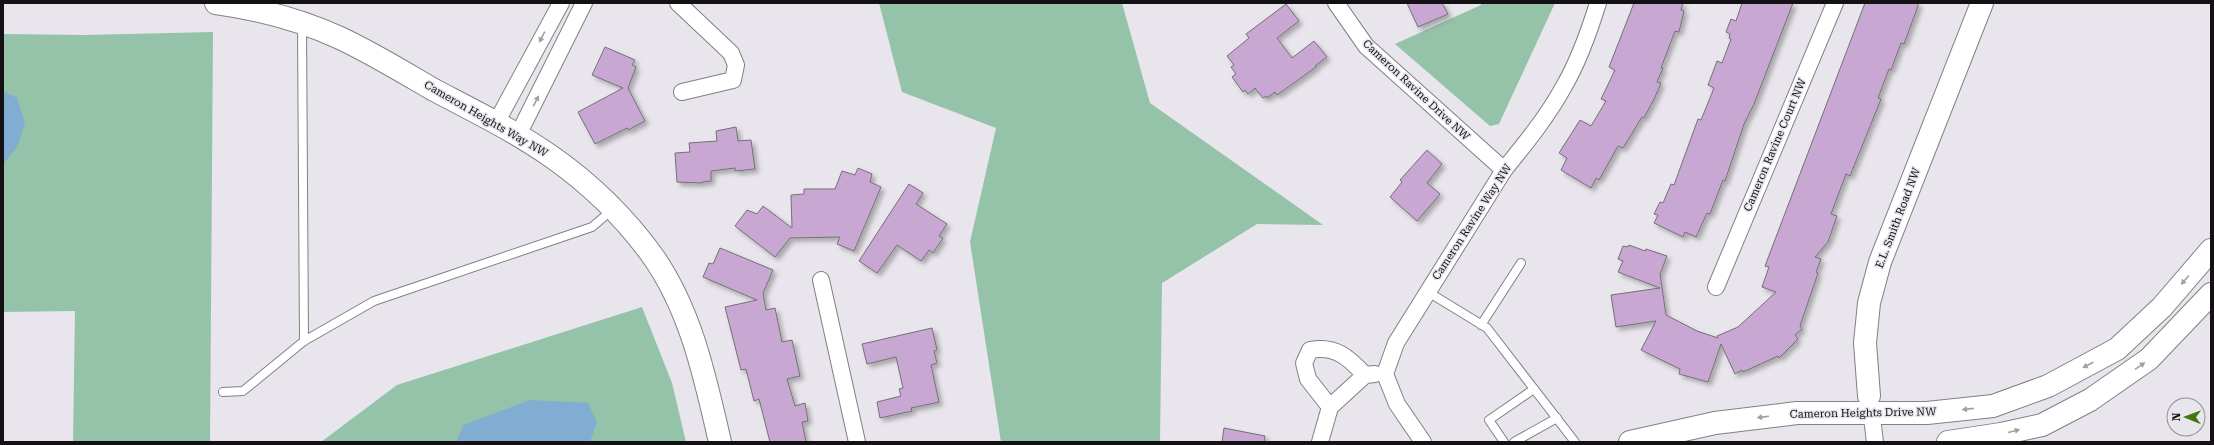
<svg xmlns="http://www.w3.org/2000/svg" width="2214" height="445" font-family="'Roboto Serif',serif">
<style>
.green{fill:#94c3a9}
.water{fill:#80add1}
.building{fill:#c8a7d3;stroke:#747076;filter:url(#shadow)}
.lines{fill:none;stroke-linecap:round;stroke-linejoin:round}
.lane-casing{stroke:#837f85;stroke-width:10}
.street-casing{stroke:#837f85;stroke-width:18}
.secondary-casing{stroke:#837f85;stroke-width:24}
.lane{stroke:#fff;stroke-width:8}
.street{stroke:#fff;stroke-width:16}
.secondary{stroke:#fff;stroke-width:22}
.oneway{fill:#a1a0a1}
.labels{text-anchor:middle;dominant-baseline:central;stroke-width:3;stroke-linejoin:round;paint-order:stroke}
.street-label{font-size:11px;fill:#131113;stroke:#e9e5ec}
</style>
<defs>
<filter id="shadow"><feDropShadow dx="3.5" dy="3.5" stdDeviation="2" flood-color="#0004"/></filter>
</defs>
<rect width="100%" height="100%" fill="#e9e5ec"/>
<!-- green -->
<g class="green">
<polygon points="879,3 1122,3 1150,103 1323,225 1257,224 1162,283 1160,442 1001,442 970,242 996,128 902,92"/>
<polygon points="1481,3 1555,3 1499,124 1490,126 1395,44 1481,5"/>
<polygon points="213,32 210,442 73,442 75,311 3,312 3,34 84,35"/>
<polygon points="642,307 672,383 686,442 321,442 397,385"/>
</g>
<!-- water -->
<g class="water">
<polygon points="3,91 17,98 25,123 17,147 3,164"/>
<polygon points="530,400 588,403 597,422 590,442 456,442 464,425"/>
</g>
<!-- building -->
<g class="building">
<polygon points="1407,3 1442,3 1448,14 1418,27"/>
<polygon points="1634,3 1683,3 1681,10 1684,11 1679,32 1675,31 1661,68 1663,68 1657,82 1661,83 1655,97 1644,118 1642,117 1623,148 1618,146 1599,180 1596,178 1591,188 1561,170 1567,158 1559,153 1580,120 1591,126 1606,101 1601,99 1615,70 1609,67"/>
<polygon points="1742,3 1793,3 1754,104 1744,124 1725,181 1723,180 1710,214 1707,213 1696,237 1685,232 1683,237 1654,223 1658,215 1654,214 1660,202 1663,203 1671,184 1674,185 1698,119 1701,120 1714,88 1708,85 1717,61 1722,63 1731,39 1729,38 1730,34 1726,32 1731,19 1736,21"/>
<polygon points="1865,3 1918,3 1918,6 1904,44 1901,43 1891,70 1889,69 1878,98 1881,99 1850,176 1846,174 1831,214 1837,216 1828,242 1815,257 1821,259 1816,272 1818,273 1800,326 1802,329 1795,335 1798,339 1779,358 1778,356 1743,372 1742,370 1735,374 1721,344 1708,382 1679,374 1680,369 1641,350 1656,321 1616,327 1611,295 1660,288 1618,272 1623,261 1618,259 1623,246 1628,247 1629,245 1645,251 1646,249 1667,256 1660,274 1666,315 1697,331 1718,338 1717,336 1738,327 1776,292 1762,287 1769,267 1765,266"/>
<polygon points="1286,4 1299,21 1277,38 1292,58 1314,41 1327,57 1315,66 1316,67 1277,95 1275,92 1267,98 1266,96 1263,98 1255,88 1248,94 1245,90 1243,92 1232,77 1236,74 1231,67 1234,65 1227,56 1249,38 1246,34"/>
<polygon points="605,47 635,60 632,65 636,67 628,88 645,121 628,130 627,128 595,144 578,112 623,88 592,75"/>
<polygon points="736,127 738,141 751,140 755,169 735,171 735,168 711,171 711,181 702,182 702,183 677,182 675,153 690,152 689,143 717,141 716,131"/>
<polygon points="1427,150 1442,164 1427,183 1440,194 1417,221 1390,197 1402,182 1400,180"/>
<polygon points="858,168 872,174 870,182 881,187 854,251 837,244 840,237 790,238 775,257 735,226 747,210 757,214 763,206 792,228 791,195 804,194 804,189 835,189 842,171 855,175"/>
<polygon points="909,184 923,193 916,204 947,224 939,236 943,238 933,253 929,250 921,261 897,245 877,273 859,261"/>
<polygon points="720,248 773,270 763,293 766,310 775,308 782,342 792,340 800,376 787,379 795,406 805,403 808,421 802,422 806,442 770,442 759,399 754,401 746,369 741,370 725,307 757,300 703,277 709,263 713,264"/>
<polygon points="932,328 937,350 934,351 937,363 931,365 939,402 911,408 912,411 880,418 877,402 901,396 899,389 903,388 896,357 867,364 862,344"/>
<polygon points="1224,428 1265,436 1264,442 1222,442"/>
</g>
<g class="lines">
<!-- lane casing -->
<g class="lane-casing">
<g id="lane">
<polyline points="302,25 304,341"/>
<polyline points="1428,292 1487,328 1575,442"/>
<polyline points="1481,325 1521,263"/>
<polyline points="223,392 243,391 304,341 374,301 592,227 612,210"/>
<polyline points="1504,442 1489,420 1534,389"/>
<polyline points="1514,442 1557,418"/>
</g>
</g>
<!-- street casing -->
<g class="street-casing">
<g id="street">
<polyline points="678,3 731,53 736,65 733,80 682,92"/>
<polyline points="1336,3 1366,46 1504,170"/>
<polyline points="496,123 561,3"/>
<polyline points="518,135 584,3"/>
<polyline points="821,280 857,442"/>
<polyline points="1716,287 1835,3"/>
<polyline points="1870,402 1875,442"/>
<path d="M1330,407L1308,379L1304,363L1310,350C1335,345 1348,357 1365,375"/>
<polyline points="1320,442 1330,407 1365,375 1375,374"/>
<path d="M1423,442L1397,404L1385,374L1396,343L1504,170C1525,144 1547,117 1563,88C1579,61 1589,32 1598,3"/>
</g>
</g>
<!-- secondary casing -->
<g class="secondary-casing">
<g id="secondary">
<path d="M216,3C259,9 301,20 340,38C372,53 403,72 434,90C474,111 515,131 552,157C589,183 625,218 652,255C691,310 705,377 720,442"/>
<polyline points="1869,396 1865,343 1869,303 1880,262 1982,3"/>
<polyline points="1630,442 1715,423 1797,413 1927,413 1993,406 2048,386 2117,349 2162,307 2211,250"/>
<polyline points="1948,442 2001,434 2042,425 2090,400 2149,359 2211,294"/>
</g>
</g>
<!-- lane -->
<use href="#lane" class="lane"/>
<!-- street -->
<use href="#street" class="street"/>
<!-- secondary -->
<use href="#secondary" class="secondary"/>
</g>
<!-- one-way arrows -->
<defs><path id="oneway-solid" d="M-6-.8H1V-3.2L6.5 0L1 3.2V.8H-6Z"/></defs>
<g class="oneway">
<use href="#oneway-solid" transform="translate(542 37) rotate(118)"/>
<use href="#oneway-solid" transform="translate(536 101) rotate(-63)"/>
<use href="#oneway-solid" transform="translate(2185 280) rotate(131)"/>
<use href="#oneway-solid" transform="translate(2088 365) rotate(152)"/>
<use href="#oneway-solid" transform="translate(2140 366) rotate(-34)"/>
<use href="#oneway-solid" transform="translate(1968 409) rotate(174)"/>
<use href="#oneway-solid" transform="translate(1763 417) rotate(173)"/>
<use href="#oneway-solid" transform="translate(2014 431) rotate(-14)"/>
</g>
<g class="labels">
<!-- street labels -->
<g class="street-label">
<text transform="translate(1416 90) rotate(43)">Cameron Ravine Drive NW</text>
<text transform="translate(486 119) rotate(30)">Cameron Heights Way NW</text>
<text transform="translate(1775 145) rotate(-67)">Cameron Ravine Court NW</text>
<text transform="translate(1898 218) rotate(-69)">E.L. Smith Road NW</text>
<text transform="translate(1472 222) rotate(-57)">Cameron Ravine Way NW</text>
<text transform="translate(1863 413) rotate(-1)">Cameron Heights Drive NW</text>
</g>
</g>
<!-- border -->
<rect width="2214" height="445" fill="none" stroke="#131113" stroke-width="8"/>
<!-- north arrow -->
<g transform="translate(2186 417) rotate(271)"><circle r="19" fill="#e9e5ec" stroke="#939095"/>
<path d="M0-3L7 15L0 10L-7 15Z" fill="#3f780f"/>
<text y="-6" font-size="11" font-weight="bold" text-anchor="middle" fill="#131113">N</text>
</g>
</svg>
